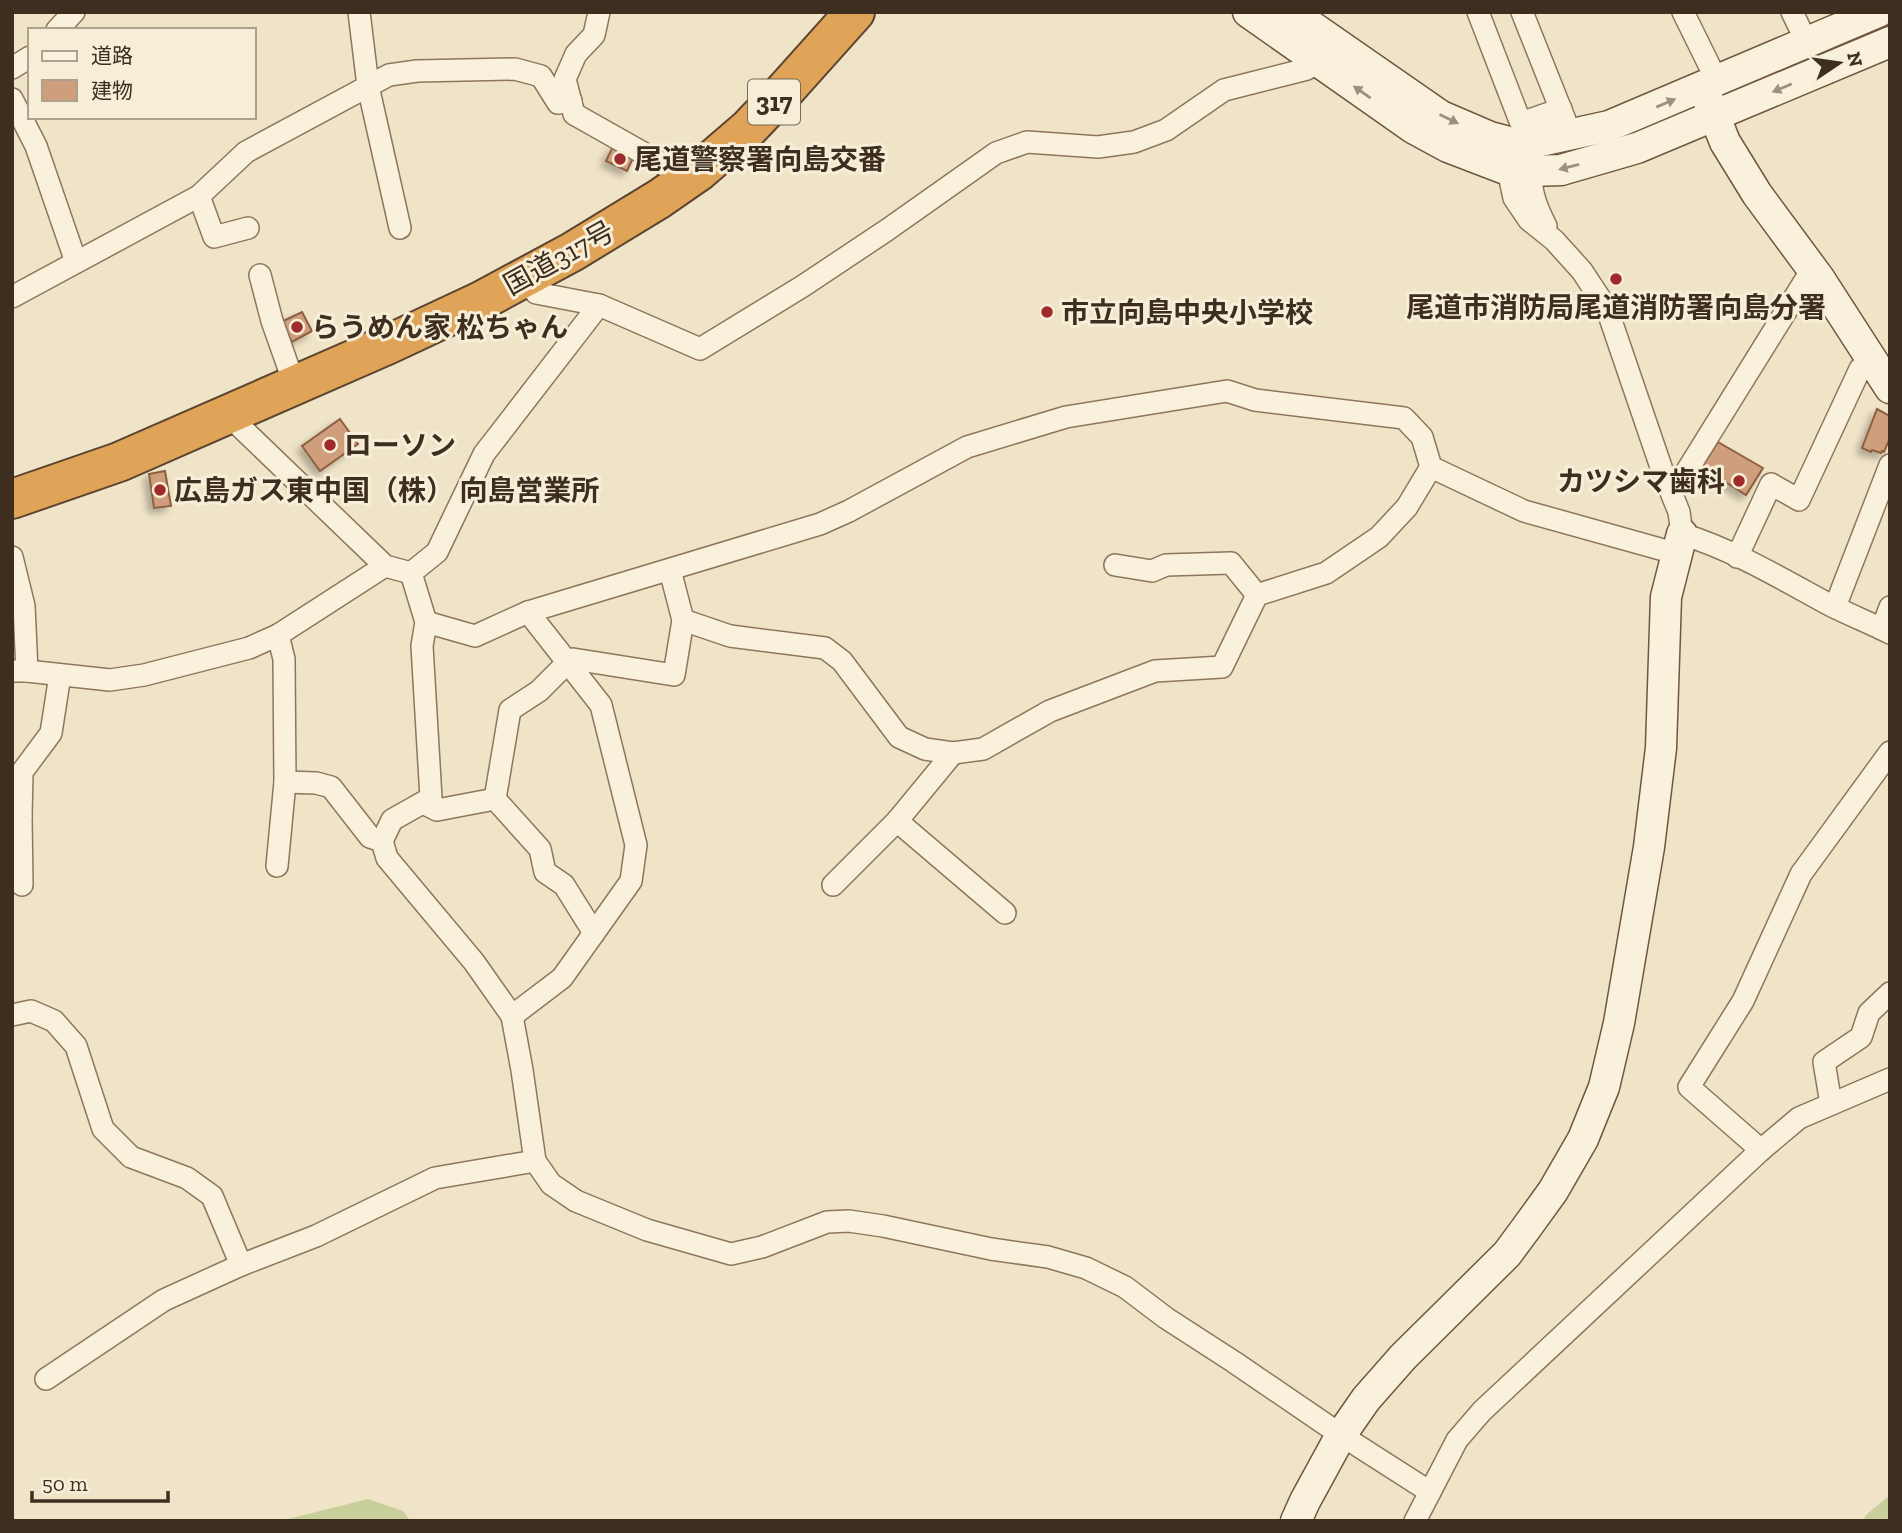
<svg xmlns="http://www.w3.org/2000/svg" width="1902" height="1533" font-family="'Zilla Slab','Noto Sans JP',serif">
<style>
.green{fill:#c9cf9b}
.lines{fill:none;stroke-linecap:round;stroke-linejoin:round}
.stream{stroke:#6f938a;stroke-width:5}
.building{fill:#cf9f7d;stroke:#8d5f41;stroke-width:2;filter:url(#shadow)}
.street-casing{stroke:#8d765c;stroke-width:24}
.secondary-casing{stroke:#6f573f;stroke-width:33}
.highway-casing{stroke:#5b4430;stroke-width:42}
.street{stroke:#faf1dc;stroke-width:21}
.secondary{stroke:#faf1dc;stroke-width:30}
.highway{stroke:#e0a458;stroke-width:38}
.oneway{fill:#9c907e}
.poi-dot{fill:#9e2a2b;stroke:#f7eed8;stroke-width:2.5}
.labels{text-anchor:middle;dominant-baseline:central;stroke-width:6;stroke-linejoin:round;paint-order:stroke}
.shield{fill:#f7eed8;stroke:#756857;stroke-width:2}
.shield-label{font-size:26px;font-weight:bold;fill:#3d2e20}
.poi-label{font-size:28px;font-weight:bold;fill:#3d2e20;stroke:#f7eed8;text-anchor:start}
.street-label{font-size:28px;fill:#3d2e20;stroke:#f7eed8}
</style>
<defs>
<filter id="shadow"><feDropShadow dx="-5" dy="5" stdDeviation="3.5" flood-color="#0004"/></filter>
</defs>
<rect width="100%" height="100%" fill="#f0e4c8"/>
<!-- green -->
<g class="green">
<polygon points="1890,1495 1890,1521 1863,1521 1866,1515"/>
<polygon points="368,1499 403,1511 410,1521 280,1521"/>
</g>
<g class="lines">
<!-- stream -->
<polyline class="stream" points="1716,97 1890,26"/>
</g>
<!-- building -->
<g class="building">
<polygon points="613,146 634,156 627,171 606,161"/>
<polygon points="302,312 312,331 292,342 281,322"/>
<polygon points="1877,409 1890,416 1890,438 1884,452 1882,451 1881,453 1872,450 1871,452 1862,448"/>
<polygon points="340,419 358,444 320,471 302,446"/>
<polygon points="1718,442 1763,468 1746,495 1702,467"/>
<polygon points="165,471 171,506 154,508 149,474"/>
</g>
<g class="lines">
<!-- street casing -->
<g class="street-casing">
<g id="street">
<polyline points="359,12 368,86 400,228"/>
<polyline points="599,12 594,35 576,54 565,79 574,114 668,167 683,183"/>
<polyline points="1478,12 1520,121 1524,122 1561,109"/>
<polyline points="1522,12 1565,120"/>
<polyline points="1683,12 1717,81"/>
<polyline points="1792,12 1807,43"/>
<polyline points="57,30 74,12"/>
<polyline points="12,68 30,57"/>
<polyline points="12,99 36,146 76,262"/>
<path d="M1509,157L1508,170L1514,198L1529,220L1554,240L1582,271L1607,309L1662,470L1679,512L1682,534C1734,550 1782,579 1830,605C1850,615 1870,623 1890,633"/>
<path d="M1531,160C1530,188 1533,201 1546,226"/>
<polyline points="199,196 214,237 248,228"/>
<polyline points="260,275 272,321 295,386"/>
<polyline points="526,277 536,293 599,305 700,349 803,286 887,230 996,153 1027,142 1098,147 1134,142 1166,130 1224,90 1307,69 1320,48"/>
<polyline points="12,297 199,196 246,152 389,75 417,71 515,69 541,76 558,103 571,101"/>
<polyline points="228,415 385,566 411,573 437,552 484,454 599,305"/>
<polyline points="1671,491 1683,477 1806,279 1819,278"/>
<polyline points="12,557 24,606 27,671"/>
<polyline points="1737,557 1771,484 1799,500 1860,369 1871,359"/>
<polyline points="1115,565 1152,571 1166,565 1231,563 1257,595"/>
<polyline points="411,573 426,622 422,646 431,798 392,820 382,841 387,858 474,962 512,1016 522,1070 535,1161 551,1184 576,1201 647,1230 731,1254 762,1247 827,1222 849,1221 883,1226 991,1249 1048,1257 1086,1268 1125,1287 1166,1318 1234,1362 1341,1435 1430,1492"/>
<polyline points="1835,607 1890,465"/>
<polyline points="683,620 730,636 825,648 842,661 899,737 925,749 953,753 983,749 1050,711 1155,671 1222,667 1257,595 1326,573 1379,537 1407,507 1431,467"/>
<polyline points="426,622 475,636 528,612 820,524 849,511 967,447 1066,417 1227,391 1255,400 1404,418 1422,437 1431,467 1524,511 1678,554"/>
<polyline points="1882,629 1890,607"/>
<polyline points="12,671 27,671 110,680 144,675 249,648 278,635 385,566"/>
<polyline points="953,753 897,821 1005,913"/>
<polyline points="285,782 316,783 331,787 370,837 382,841"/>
<polyline points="495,799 540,849 545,872 564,885 594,933"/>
<polyline points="423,803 437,810 495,799 510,710 539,691 568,662 573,659 674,675 683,620 670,570"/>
<polyline points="12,817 21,817 22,772 51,733 60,675"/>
<polyline points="21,817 22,885"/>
<polyline points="277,866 285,782 284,659 278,635"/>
<polyline points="833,885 897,821"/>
<polyline points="12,1015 31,1011 54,1021 76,1046 103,1129 131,1157 187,1178 212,1196 241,1265"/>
<polyline points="512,1016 562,978 631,881 636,845 601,705 528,612"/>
<polyline points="1831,1104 1824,1062 1861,1037 1869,1013 1890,993"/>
<polyline points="1761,1150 1689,1087 1743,1001 1801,874 1890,752"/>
<polyline points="46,1379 164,1300 241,1265 316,1236 435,1178 535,1161"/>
<polyline points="1415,1521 1457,1440 1482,1411 1761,1150 1799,1118 1890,1079"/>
</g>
</g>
<!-- secondary casing -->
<g class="secondary-casing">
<g id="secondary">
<polyline points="1248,12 1413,128 1448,147 1508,170 1531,171 1561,170 1637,148 1890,42"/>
<polyline points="1291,12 1441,116 1490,137 1509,142 1531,143 1609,126 1878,12"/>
<polyline points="1707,97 1725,142 1757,194 1819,278 1890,388"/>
<polyline points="1296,1521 1305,1501 1341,1435 1366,1399 1403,1357 1507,1254 1527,1227 1553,1191 1583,1139 1604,1087 1619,1023 1649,847 1661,748 1666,597 1682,534"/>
</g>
</g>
<!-- highway casing -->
<g class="highway-casing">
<polyline id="highway" points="12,499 119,462 389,344 481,301 572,252 659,199 698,172 748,129 787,88 855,12"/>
</g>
<!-- street -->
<use href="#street" class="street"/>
<!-- secondary -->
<use href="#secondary" class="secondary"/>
<!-- highway -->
<use href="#highway" class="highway"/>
</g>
<!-- one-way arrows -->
<defs><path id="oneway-solid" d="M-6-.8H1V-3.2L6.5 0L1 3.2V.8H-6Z" transform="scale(1.75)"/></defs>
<g class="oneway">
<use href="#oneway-solid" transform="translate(1782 88) rotate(157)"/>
<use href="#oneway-solid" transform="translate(1362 92) rotate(-145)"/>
<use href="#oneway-solid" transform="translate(1666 103) rotate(-23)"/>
<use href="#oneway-solid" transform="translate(1449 119) rotate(26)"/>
<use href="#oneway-solid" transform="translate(1569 167) rotate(166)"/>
</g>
<!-- markers -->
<g class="poi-dot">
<circle cx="620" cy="159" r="7"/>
<circle cx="1616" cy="279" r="7"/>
<circle cx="1047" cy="312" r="7"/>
<circle cx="297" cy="327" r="7"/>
<circle cx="330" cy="445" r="7"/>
<circle cx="1739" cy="481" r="7"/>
<circle cx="160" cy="490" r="7"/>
</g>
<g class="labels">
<!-- shield labels -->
<rect class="shield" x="748" y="79.5" width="52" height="45" rx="5"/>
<g class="shield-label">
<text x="774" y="102">317</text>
</g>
<!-- poi labels -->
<g class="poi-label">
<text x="634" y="159">尾道警察署向島交番</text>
<text x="1616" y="307" text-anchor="middle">尾道市消防局尾道消防署向島分署</text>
<text x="1061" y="312">市立向島中央小学校</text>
<text x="311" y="327">らうめん家 松ちゃん</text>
<text x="344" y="445">ローソン</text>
<text x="1725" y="481" text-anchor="end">カツシマ歯科</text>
<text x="174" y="490">広島ガス東中国（株） 向島営業所</text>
</g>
<!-- street labels -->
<g class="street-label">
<text transform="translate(559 258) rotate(-29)">国道317号</text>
</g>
</g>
<!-- border -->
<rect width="1902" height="1533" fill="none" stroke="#3d2e20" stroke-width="28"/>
<!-- legend -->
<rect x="28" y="28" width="228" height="91" fill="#f7eed8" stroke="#ada18e" stroke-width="2"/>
<rect x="42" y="51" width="35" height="10" fill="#faf1dc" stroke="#ada18e" stroke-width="2"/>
<text x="91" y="63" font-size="21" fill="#3d2e20">道路</text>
<rect x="42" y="80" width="35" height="21" fill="#cf9f7d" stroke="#ada18e" stroke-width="2"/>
<text x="91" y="98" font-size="21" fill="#3d2e20">建物</text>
<!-- north arrow -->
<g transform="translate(1839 63) rotate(77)" stroke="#f7eed8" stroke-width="5" paint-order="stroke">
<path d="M0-5L12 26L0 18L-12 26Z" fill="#3d2e20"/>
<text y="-10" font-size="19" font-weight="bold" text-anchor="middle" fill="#3d2e20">N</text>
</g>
<!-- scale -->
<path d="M32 1491v10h136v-10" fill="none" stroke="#3d2e20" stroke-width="3.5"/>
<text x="42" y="1491" font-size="21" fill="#3d2e20" stroke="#f7eed8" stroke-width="5" paint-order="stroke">50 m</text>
</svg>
